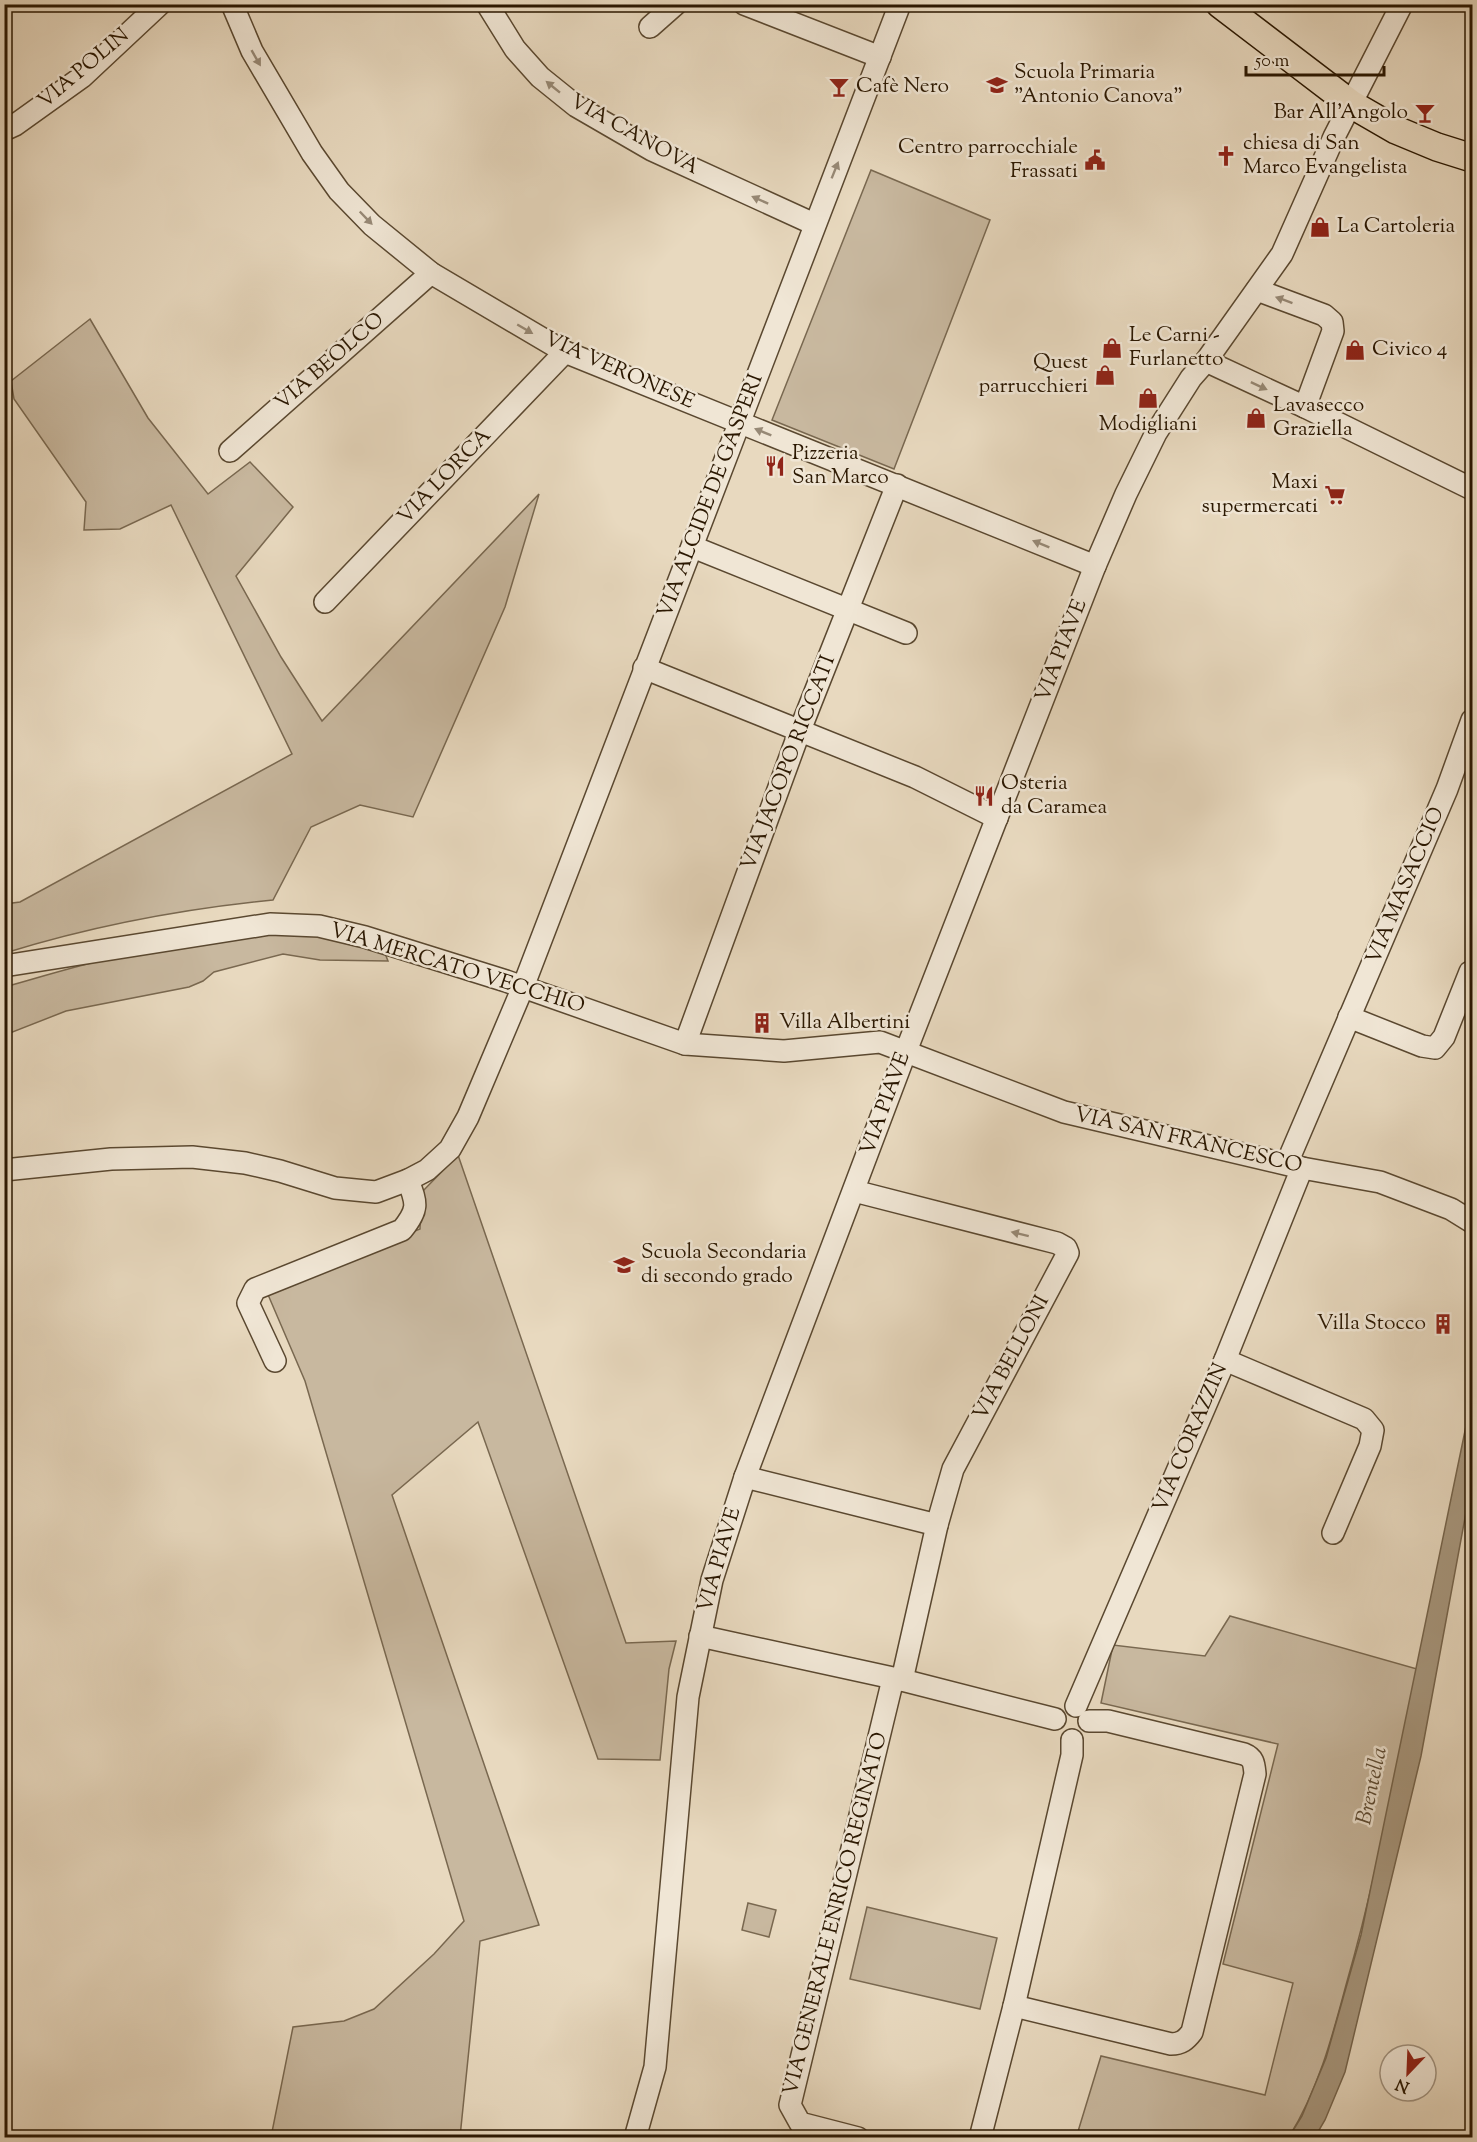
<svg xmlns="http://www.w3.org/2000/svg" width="1477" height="2142" font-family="'Sorts Mill Goudy',serif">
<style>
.green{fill:#c8b89f;stroke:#796850;stroke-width:1.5}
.water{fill:#a7977e;stroke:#75644c;stroke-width:1.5}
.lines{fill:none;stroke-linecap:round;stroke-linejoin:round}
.minor-casing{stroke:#5a4830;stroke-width:24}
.major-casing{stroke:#2a1701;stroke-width:30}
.minor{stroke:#f0e6d5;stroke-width:21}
.major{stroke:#e8d9bf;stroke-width:27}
.oneway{fill:#978976}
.labels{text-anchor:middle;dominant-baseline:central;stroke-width:5;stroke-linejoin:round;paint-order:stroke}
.street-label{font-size:21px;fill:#2a1701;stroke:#f0e6d5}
.poi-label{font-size:21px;fill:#2a1701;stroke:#f0e6d5;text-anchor:start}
.water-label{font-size:22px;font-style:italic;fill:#5c4a33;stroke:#f0e6d5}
</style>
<rect width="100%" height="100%" fill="#e8d9bf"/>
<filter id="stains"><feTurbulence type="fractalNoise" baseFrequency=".00333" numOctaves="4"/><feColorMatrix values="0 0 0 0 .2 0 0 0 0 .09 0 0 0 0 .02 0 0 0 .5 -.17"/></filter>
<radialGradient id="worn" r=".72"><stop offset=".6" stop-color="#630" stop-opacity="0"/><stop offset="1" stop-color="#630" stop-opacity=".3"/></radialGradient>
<!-- green -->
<g class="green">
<polygon points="871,170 990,220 894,469 772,420"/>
<path d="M90,319L148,418L208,494L250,462L293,507L236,576L281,657L322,721L539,494L505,607L413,817L360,805L311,827L273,900C182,909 92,926 5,953V904L20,902L292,754L171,505L120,529L84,530L86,502L14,399L11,381Z"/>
<path d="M309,931L384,951L388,961L320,960L283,954L214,972L203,981L189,987L66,1011L5,1035V987C47,975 89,962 133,953C191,942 250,936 309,931Z"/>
<polygon points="458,1155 626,1643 676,1641 669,1669 660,1760 598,1759 478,1422 392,1495 539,1925 480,1941 460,2137 271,2137 293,2027 344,2021 374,2009 434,1954 464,1921 305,1381 266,1290 420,1229 421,1193"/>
<path d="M1230,1616L1417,1669C1395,1775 1376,1881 1346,1985C1332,2038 1318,2090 1289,2137L1076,2138L1101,2056L1265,2095L1293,1983L1223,1964L1278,1744L1101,1703L1113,1645L1205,1656Z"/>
<polygon points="748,1903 776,1910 769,1937 742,1930"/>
<polygon points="867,1907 997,1938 980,2009 850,1979"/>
</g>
<!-- water -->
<polygon class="water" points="1472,1397 1472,1480 1421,1756 1345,2072 1325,2120 1315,2137 1289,2137 1302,2116 1326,2058 1361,1935"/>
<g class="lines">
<!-- minor casing -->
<g class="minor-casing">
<g id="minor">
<polyline points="232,4 252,51 312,153 339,191 372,225 431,273 565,352 1095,566"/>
<polyline points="487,4 515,49 540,77 576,106 652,150 814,224"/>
<polyline points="744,4 880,57"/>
<polyline points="650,27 676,4"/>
<polyline points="4,130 15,125 82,77 160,4"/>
<polyline points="1206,361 1305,407 1333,331 1332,322 1324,315 1257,290"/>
<polyline points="1305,407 1472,489"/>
<polyline points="230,451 431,273"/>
<polyline points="693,547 906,633"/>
<polyline points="325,602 565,352"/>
<polyline points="644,668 915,777 997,818"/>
<polyline points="4,966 270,924 319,926 365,937 506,981 685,1044 784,1051 880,1042 1064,1112 1302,1168 1380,1182 1451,1209 1472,1222"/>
<polyline points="1349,1017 1422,1046 1435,1048 1444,1037 1470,972"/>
<polyline points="685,1044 800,730 897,485"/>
<polyline points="1287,1163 1447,789 1472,720"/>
<polyline points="4,1170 111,1159 192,1157 245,1163 280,1171 335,1188 376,1192 408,1180 427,1170 450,1149 468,1117 523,987 900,4"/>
<polyline points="854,1191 1057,1243 1066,1248 1068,1253 953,1469 937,1525 902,1680"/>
<polyline points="1225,1360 1364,1419 1373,1430 1370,1446 1333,1533"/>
<path d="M275,1361L248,1303L255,1289L402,1230C419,1209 417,1204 408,1180"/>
<polyline points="745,1477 937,1525"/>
<polyline points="700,1636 902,1680 1055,1719"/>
<polyline points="1076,1706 1225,1360 1302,1168"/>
<path d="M1014,2006L1171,2044C1181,2044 1186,2040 1192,2032L1255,1774C1254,1764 1254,1758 1244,1754L1108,1721H1089"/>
<polyline points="635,2138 655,2067 688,1697 712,1580 745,1477 906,1051 1095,566 1126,494 1156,433 1191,378 1206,361 1282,254 1334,137 1402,4"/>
<polyline points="858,2138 800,2123 790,2105 893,1679"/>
<polyline points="980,2138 1014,2006 1072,1755 1072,1740"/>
</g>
</g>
<!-- major casing -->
<g class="major-casing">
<polyline id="major" points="1220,4 1351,104 1396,130 1437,147 1472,158"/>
</g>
<!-- minor -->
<use href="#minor" class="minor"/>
<!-- major -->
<use href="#major" class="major"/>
</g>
<!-- one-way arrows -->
<defs><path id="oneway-solid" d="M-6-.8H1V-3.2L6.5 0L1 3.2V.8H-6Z" transform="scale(1.5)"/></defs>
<g class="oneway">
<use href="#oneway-solid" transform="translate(256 58) rotate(60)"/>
<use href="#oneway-solid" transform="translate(553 87) rotate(-141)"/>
<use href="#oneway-solid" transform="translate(835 170) rotate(-68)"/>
<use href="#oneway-solid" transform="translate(760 200) rotate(-156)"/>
<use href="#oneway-solid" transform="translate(366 218) rotate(46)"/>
<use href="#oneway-solid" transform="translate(1284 300) rotate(-160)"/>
<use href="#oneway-solid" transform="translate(525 329) rotate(30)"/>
<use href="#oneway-solid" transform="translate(1259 386) rotate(25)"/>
<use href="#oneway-solid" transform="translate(763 432) rotate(-158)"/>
<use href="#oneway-solid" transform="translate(1041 544) rotate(-158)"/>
<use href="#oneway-solid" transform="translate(1020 1234) rotate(-166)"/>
</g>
<!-- icons -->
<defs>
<g id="school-bare" transform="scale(1.62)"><path d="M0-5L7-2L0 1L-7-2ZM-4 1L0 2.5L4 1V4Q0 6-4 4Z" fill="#8f2418" stroke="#f0e6d5" stroke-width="2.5" paint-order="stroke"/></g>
<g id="bar-bare" transform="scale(1.62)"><path d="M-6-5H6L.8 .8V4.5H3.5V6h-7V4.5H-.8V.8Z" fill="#8f2418" stroke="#f0e6d5" stroke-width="2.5" paint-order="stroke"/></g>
<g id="church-bare" transform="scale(1.62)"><path d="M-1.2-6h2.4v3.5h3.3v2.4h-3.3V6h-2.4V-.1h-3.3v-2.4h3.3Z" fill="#8f2418" stroke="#f0e6d5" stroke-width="2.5" paint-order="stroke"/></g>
<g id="civic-bare" transform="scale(1.62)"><path d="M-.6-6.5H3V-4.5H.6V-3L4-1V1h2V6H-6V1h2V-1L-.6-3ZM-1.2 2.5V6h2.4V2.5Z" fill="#8f2418" stroke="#f0e6d5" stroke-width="2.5" paint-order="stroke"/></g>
<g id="shop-bare" transform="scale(1.62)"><path d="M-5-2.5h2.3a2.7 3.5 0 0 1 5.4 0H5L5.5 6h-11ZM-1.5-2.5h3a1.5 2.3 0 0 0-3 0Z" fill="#8f2418" stroke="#f0e6d5" stroke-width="2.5" paint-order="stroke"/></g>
<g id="restaurant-bare" transform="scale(1.62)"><path d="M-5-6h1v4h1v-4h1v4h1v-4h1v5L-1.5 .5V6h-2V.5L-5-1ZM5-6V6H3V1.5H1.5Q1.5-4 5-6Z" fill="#8f2418" stroke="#f0e6d5" stroke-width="2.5" paint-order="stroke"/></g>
<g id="supermarket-bare" transform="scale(1.62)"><path d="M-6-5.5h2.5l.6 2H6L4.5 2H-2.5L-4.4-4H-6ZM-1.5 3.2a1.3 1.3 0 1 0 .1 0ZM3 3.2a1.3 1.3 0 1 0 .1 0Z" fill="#8f2418" stroke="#f0e6d5" stroke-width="2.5" paint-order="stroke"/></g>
<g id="building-bare" transform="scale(1.62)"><path d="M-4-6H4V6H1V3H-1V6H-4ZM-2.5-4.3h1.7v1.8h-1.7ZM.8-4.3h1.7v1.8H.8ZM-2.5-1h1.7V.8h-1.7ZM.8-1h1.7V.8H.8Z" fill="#8f2418" stroke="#f0e6d5" stroke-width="2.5" paint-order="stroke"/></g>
</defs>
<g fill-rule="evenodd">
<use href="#school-bare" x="997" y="85"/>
<use href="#bar-bare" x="839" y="87"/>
<use href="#bar-bare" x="1425" y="113"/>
<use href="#church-bare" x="1226" y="156"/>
<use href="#civic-bare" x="1095" y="160"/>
<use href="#shop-bare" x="1320" y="227"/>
<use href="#shop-bare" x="1112" y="348"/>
<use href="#shop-bare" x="1355" y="350"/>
<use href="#shop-bare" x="1105" y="375"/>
<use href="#shop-bare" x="1148" y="398"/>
<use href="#shop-bare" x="1256" y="418"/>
<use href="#restaurant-bare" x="775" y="466"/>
<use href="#supermarket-bare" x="1335" y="495"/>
<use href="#restaurant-bare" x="984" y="796"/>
<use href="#building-bare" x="762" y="1023"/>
<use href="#school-bare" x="624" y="1265"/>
<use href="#building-bare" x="1443" y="1324"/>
</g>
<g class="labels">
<!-- street labels -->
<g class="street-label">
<text transform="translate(84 69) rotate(-40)">VIA POLIN</text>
<text transform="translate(634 135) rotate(29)">VIA CANOVA</text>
<text transform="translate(330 362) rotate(-41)">VIA BEOLCO</text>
<text transform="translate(619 371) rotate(24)">VIA VERONESE</text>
<text transform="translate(445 477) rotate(-46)">VIA LORCA</text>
<text transform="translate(711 496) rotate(-69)">VIA ALCIDE DE GASPERI</text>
<text transform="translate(1062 651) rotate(-69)">VIA PIAVE</text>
<text transform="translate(789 763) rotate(-69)">VIA JACOPO RICCATI</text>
<text transform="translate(1406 886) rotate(-67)">VIA MASACCIO</text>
<text transform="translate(457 969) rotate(17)">VIA MERCATO VECCHIO</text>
<text transform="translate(886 1104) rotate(-70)">VIA PIAVE</text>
<text transform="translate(1188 1141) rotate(13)">VIA SAN FRANCESCO</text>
<text transform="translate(1012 1358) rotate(-62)">VIA BELLONI</text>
<text transform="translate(1191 1438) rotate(-67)">VIA CORAZZIN</text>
<text transform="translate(720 1560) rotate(-74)">VIA PIAVE</text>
<text transform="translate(836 1914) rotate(-76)">VIA GENERALE ENRICO REGINATO</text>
</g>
<!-- poi labels -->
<g class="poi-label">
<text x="1014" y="73">Scuola Primaria<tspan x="1014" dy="24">"Antonio Canova"</tspan></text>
<text x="856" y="87">Cafè Nero</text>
<text x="1408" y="113" text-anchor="end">Bar All'Angolo</text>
<text x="1243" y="144">chiesa di San<tspan x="1243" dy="24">Marco Evangelista</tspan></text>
<text x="1078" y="148" text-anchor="end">Centro parrocchiale<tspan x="1078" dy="24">Frassati</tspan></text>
<text x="1337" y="227">La Cartoleria</text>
<text x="1129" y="336">Le Carni -<tspan x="1129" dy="24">Furlanetto</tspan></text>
<text x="1372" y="350">Civico 4</text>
<text x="1088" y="363" text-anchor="end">Quest<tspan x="1088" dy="24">parrucchieri</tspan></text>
<text x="1273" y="406">Lavasecco<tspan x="1273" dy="24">Graziella</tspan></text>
<text x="1148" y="425" text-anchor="middle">Modigliani</text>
<text x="792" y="454">Pizzeria<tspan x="792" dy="24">San Marco</tspan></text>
<text x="1318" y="483" text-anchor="end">Maxi<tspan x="1318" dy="24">supermercati</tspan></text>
<text x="1001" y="784">Osteria<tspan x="1001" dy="24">da Caramea</tspan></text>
<text x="779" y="1023">Villa Albertini</text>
<text x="641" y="1253">Scuola Secondaria<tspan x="641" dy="24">di secondo grado</tspan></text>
<text x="1426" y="1324" text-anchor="end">Villa Stocco</text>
</g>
<!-- water labels -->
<g class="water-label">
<text transform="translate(1373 1786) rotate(-78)">Brentella</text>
</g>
</g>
<!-- margin -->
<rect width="1477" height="2142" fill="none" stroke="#e8d9bf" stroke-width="24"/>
<rect x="6" y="6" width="1465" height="2130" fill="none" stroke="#2a1701" stroke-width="3"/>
<rect x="12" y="12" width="1453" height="2118" fill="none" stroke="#2a1701" stroke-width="1.5"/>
<!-- north arrow -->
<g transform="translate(1408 2073) rotate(203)"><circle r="28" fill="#f0e6d5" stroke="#a19380" stroke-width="1.5"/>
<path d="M0-4.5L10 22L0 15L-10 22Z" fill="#8f2418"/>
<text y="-9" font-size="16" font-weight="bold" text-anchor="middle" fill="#2a1701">N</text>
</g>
<!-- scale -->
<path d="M1246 66v9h138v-9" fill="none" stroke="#2a1701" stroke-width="3"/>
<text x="1255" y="66" font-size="18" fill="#2a1701" stroke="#f0e6d5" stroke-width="4.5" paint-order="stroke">50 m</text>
<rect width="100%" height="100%" filter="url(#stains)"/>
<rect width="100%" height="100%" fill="url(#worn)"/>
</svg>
